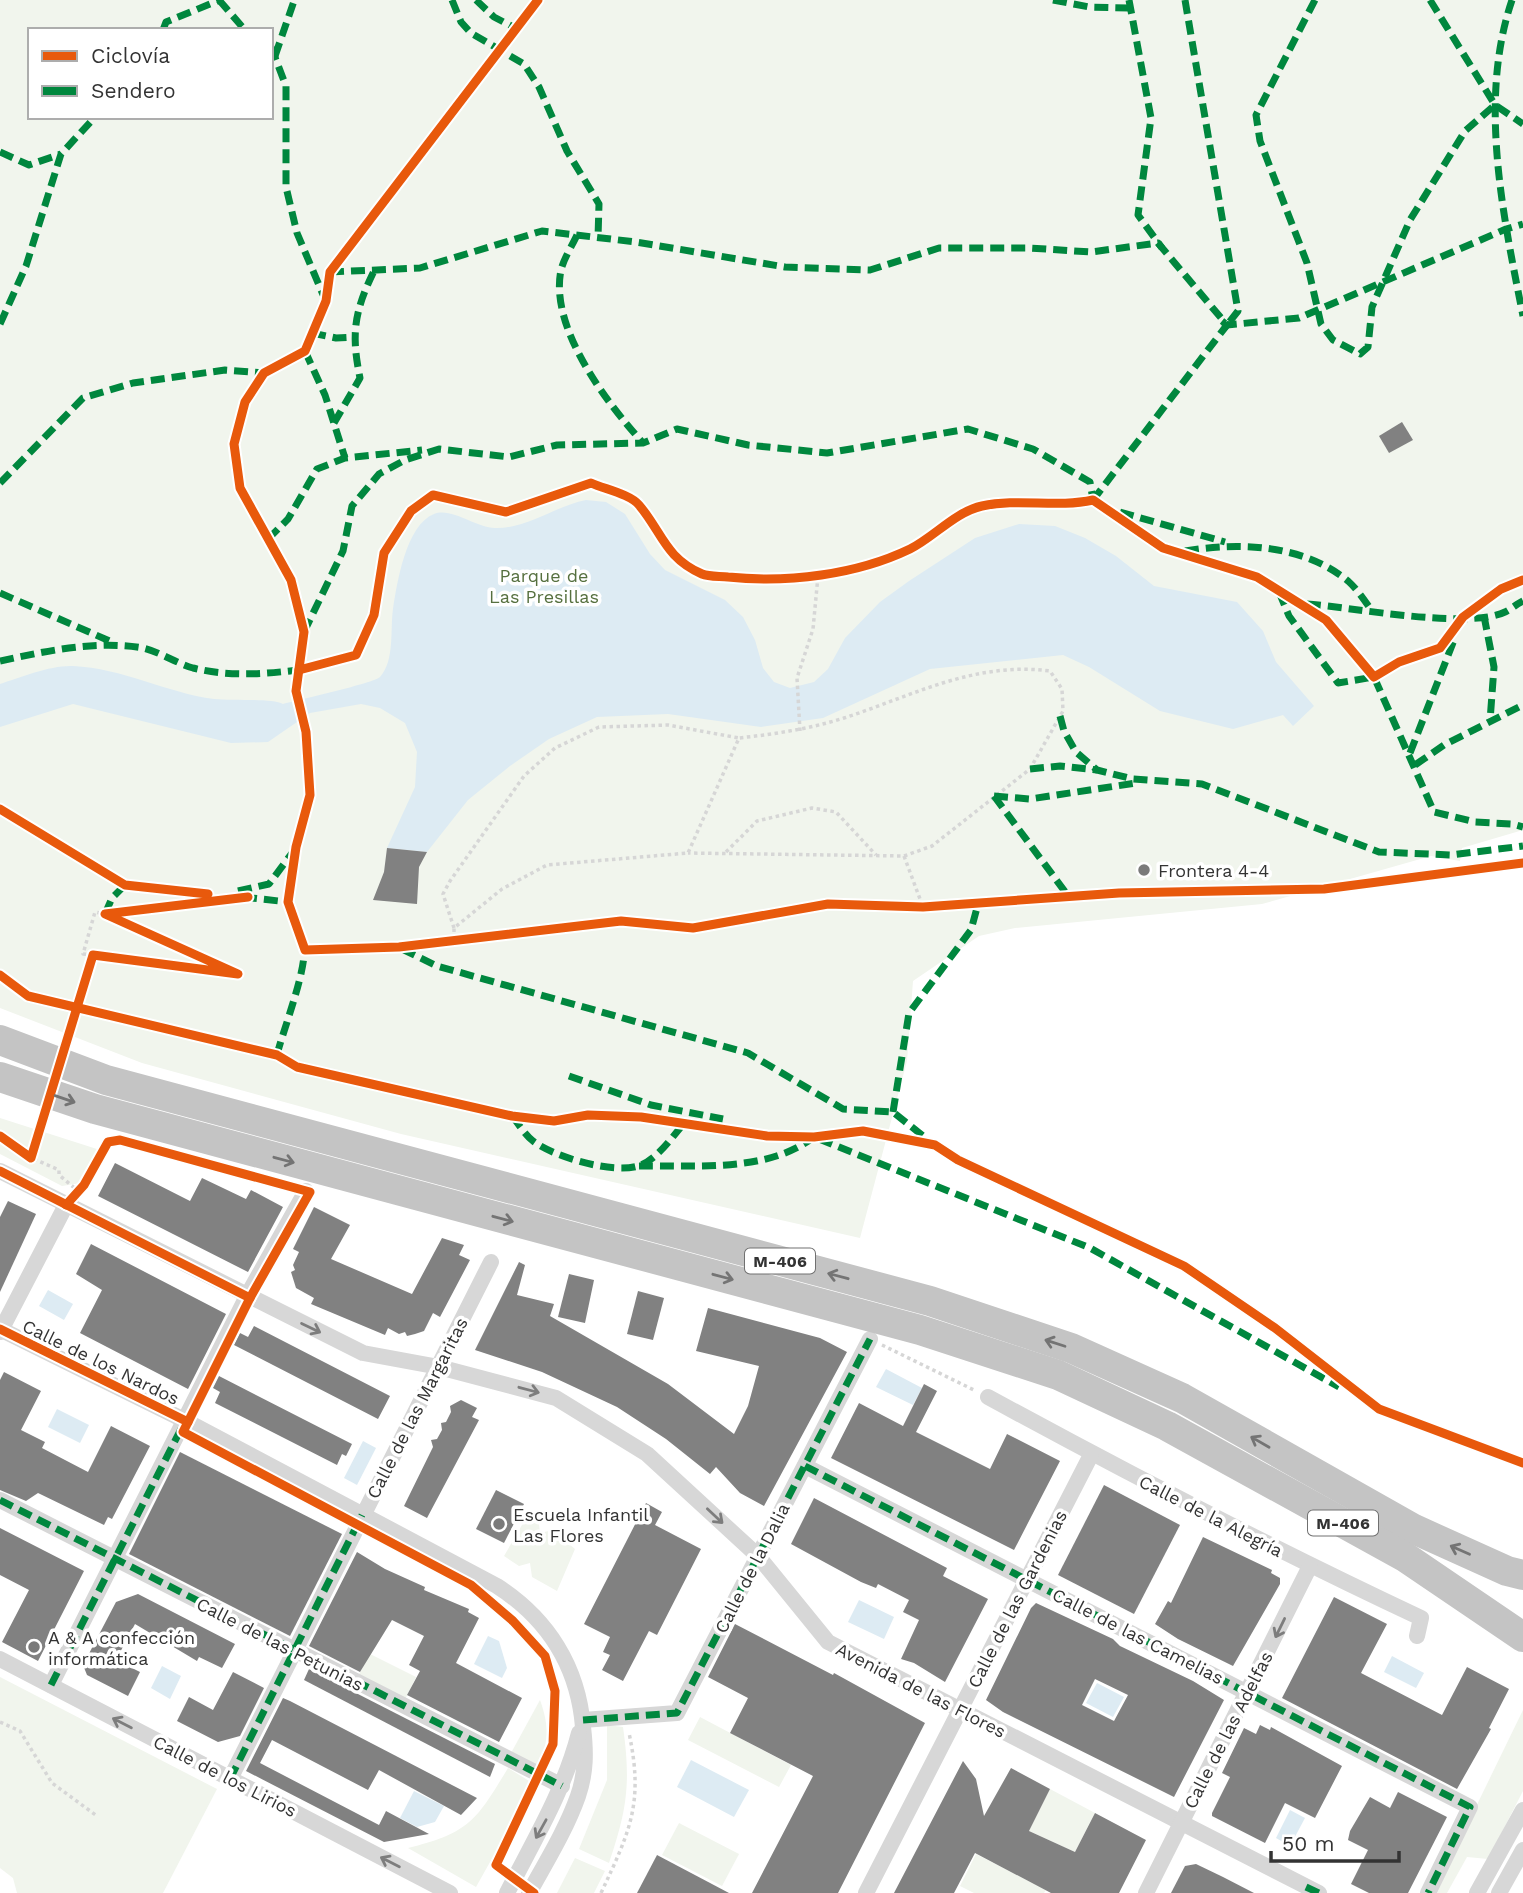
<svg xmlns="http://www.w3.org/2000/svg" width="1523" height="1893" font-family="'Work Sans',sans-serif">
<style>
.green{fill:#f1f5ed;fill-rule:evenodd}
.water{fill:#ddebf3}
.building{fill:#818181;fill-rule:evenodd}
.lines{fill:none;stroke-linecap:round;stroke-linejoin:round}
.path{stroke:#d6d6d6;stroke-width:3.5;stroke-dasharray:3.5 3.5;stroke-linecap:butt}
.street{stroke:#d7d7d7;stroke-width:16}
.highway{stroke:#c4c4c4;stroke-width:30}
.path-bridge{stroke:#d6d6d6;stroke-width:3.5;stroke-dasharray:3.5 3.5;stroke-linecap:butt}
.quiet{stroke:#00873e;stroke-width:7;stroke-dasharray:14 7;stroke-linecap:butt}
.cycleway-casing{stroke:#fff;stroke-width:13}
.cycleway{stroke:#e8590c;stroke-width:9}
.oneway{stroke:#747474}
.oneway2{stroke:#7d7d7d}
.poi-dot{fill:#7a7a7a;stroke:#fff;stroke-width:2.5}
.labels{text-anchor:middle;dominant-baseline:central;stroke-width:7;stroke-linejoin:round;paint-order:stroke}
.shield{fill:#fff;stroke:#707070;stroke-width:2}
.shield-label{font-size:16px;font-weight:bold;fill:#333}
.park-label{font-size:18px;fill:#56703f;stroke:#fff}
.poi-label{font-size:18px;fill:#333;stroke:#fff;text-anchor:start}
.street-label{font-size:18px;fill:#333;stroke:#fff}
</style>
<rect width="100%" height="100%" fill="#fff"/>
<!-- green -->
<g class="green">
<path d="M0,0H1523V830L1462,848L1460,861L1431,856L1262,904L1015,928L979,936L913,981L907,1061L860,1238L401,1134L142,1063L0,1008ZM30,30H271V117H30Z"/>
<polygon points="0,1118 100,1150 81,1183 62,1186 0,1154"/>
<polygon points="526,1518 539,1524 540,1533 553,1530 575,1549 557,1591 532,1577 530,1563 519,1566 504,1556"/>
<polygon points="370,1654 416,1677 404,1702 357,1678"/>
<polygon points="0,1677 217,1789 163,1893 17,1893 13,1878 0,1868"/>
<path d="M540,1700C549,1725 549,1742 538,1767L511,1753Z"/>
<polygon points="1523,1710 1523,1791 1488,1859 1467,1857 1447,1893 1434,1893"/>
<polygon points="700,1717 791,1765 779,1787 688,1740"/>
<path d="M607,1725L623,1727C631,1783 627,1810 609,1863L579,1849L607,1780Z"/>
<path d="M508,1768L534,1784L476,1887L408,1848C469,1833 476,1821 508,1768Z"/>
<polygon points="1050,1789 1095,1813 1075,1852 1029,1831"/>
<polygon points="679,1823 739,1854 722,1886 662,1855"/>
<polygon points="976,1854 1046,1890 1044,1893 974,1893 960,1886"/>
<polygon points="575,1858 605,1871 594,1893 557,1893"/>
</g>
<!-- water -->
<g class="water">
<path d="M586,500L606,502L625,514L650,554L665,570L725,600L743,617L755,640L763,668L774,682L790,688L814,682L828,669L845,638L880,602L909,581L975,538L1019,524L1055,526L1085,538L1116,556L1154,586L1237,602L1263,631L1276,662L1314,706L1293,726L1283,715L1233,729L1160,711L1089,667L1063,655L930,669L823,718L761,727L668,714L597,717L549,739L510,766L468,800L427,852L387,848L415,787L417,752L405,723L380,708L361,704L310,713L268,742L231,743L73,704L0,727V684C21,677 51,665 73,666C122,668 167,693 214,699C231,701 272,698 283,704C298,700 374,683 380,677C395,660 390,630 393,609C397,583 406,525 434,514C452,507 476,528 495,528C527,529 555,506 586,500Z"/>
<polygon points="48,1290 73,1304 64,1320 39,1306"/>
<polygon points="886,1369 922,1388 913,1405 876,1387"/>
<polygon points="57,1409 89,1425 80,1443 48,1427"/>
<polygon points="363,1441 376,1448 357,1485 344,1478"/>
<polygon points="859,1600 894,1617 884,1639 848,1622"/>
<polygon points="488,1636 499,1641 507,1668 502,1678 474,1664"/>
<polygon points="1392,1656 1424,1673 1416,1688 1384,1672"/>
<polygon points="162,1666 181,1676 170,1699 151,1688"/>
<polygon points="1097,1683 1124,1697 1113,1717 1086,1703"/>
<polygon points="691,1760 749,1790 734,1817 677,1787"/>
<polygon points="414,1791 444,1806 435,1822 417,1827 400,1818"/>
<polygon points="1290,1810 1305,1818 1290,1846 1276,1838"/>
</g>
<!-- building -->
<g class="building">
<polygon points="1402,422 1413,440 1389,453 1379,436"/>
<polygon points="387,848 427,852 419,867 417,904 373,900 384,872"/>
<polygon points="115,1163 190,1201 202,1178 246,1199 251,1190 283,1207 248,1272 98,1196"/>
<polygon points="8,1201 36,1214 0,1292 0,1217"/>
<polygon points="314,1207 350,1225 331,1259 412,1294 442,1238 464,1245 459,1255 470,1260 440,1317 433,1313 424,1331 415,1334 407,1336 405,1332 399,1334 388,1328 385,1335 311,1304 314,1298 296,1288 291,1272 295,1270 293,1265 299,1252 293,1249"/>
<polygon points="91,1244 226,1314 188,1389 80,1333 102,1290 76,1274"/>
<polygon points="519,1262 525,1265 517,1295 554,1304 550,1316 668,1384 734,1434 748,1406 759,1366 696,1351 708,1308 820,1338 847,1352 764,1506 740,1493 716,1467 710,1474 666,1439 617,1407 542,1372 475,1350"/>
<polygon points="569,1274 594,1280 585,1323 558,1317"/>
<polygon points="638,1291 664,1298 653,1340 627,1334"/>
<polygon points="254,1326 390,1396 378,1419 234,1345 240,1333 248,1337"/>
<polygon points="4,1372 41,1391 21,1430 45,1442 42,1448 88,1472 111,1426 150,1446 112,1519 108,1517 104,1525 38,1493 26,1501 0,1490 0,1380"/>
<polygon points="219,1376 352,1444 346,1456 342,1454 337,1465 215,1403 220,1392 213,1388"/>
<polygon points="924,1384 937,1391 916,1432 990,1469 1007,1434 1060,1461 1014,1550 831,1458 859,1403 903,1426"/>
<polygon points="461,1400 477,1408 472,1417 479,1420 427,1518 404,1506 433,1447 431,1440 437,1439 442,1430 441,1423 446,1422 451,1412 450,1406"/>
<polygon points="180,1452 342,1534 290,1636 129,1554"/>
<polygon points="1104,1485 1180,1525 1134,1614 1058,1575"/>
<polygon points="496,1490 524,1504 504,1543 476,1529"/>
<polygon points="814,1498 947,1568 943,1576 988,1599 945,1682 914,1663 901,1659 919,1620 903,1612 909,1600 878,1584 876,1588 861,1582 791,1544"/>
<polygon points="646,1503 662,1512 655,1525 701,1549 657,1635 649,1631 623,1681 602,1670 610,1655 603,1652 610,1637 584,1624"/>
<polygon points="0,1528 84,1571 38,1661 2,1642 29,1590 0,1575"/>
<polygon points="1203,1537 1272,1570 1271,1573 1280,1578 1280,1584 1233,1666 1178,1639 1155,1624 1168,1601 1171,1603"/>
<polygon points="357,1552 385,1569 425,1587 424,1590 469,1609 468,1612 479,1618 456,1663 522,1698 499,1742 407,1695 420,1671 409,1665 424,1636 392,1620 360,1672 309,1646"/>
<polygon points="138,1594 235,1644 222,1668 199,1657 197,1661 135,1624 116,1660 140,1672 128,1696 87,1675 83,1665 116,1602"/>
<polygon points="1334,1597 1387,1624 1361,1673 1442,1715 1467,1667 1509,1689 1489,1728 1491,1729 1457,1789 1282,1698"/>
<path d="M1036,1603L1113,1639L1120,1646L1193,1681L1224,1700L1174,1797L1003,1712L986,1700L1031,1608ZM1095,1679L1128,1695L1114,1721L1082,1705Z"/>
<polygon points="735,1624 833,1675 834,1673 925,1723 838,1893 752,1893 813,1776 730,1733 748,1698 708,1677"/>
<polygon points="309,1669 495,1764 490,1777 304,1680"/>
<polygon points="233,1672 264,1688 240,1736 218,1742 177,1721 189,1697 213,1710"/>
<polygon points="283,1698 290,1701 477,1798 461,1815 379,1770 368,1790 272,1740 260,1763 379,1825 386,1811 429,1834 384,1842 246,1771"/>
<polygon points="1260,1725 1270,1730 1271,1727 1342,1766 1315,1818 1285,1803 1265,1843 1212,1816 1212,1813 1230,1777 1222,1773 1244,1728 1256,1734"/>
<polygon points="963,1761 976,1779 984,1816 1011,1768 1050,1789 1029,1831 1075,1852 1095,1813 1146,1840 1119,1893 1051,1893 975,1853 954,1893 894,1893"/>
<polygon points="1398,1792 1447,1817 1408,1893 1369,1893 1351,1884 1368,1850 1348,1840 1350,1831 1370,1797 1390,1808"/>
<polygon points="657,1855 729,1893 637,1893"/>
<polygon points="1196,1864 1223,1877 1254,1893 1171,1893 1185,1866"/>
</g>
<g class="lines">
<!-- path -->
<g class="path">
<path d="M299,670L356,655L374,615L384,553L411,511L433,495L506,512L591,483C604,489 630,494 639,505C662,532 665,558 702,574C709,577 720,576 728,577C788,583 856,575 910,549C934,537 955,512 982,506C1019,498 1056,508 1093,500"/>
<polyline points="800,731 797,678 813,629 818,576"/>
<polyline points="726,852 757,821 812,808 836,812 876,855"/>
<polyline points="904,856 923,907"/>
<polyline points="454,928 443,894 450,881 524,776 555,748 599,727 668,725 739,738"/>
<path d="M454,939V928L502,889L547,865L688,853L739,738C775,734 809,729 844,718C912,696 975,661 1050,671L1062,689L1063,711L1030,769L932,846L904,856L688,853"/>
<polyline points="93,955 83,954 95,912 105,914"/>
<polyline points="33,1152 34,1159 59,1170 59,1175 78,1191"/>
<polyline points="882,1345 976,1391"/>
<polyline points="0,1722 20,1731 52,1783 97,1816"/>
<path d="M601,1893C630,1831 644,1803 629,1733"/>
</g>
<!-- street -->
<g class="street">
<polyline points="0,1171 363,1353 439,1367 556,1398 647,1454 758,1556 828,1642 1319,1893"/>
<path d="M0,1329L188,1422L497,1586C548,1619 578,1667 583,1727C586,1752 586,1773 578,1796C566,1830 546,1862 529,1893"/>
<polyline points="0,1332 66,1205"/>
<path d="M988,1397C1131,1475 1274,1549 1421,1618L1417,1636"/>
<polyline points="805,1466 1470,1807 1428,1893"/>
<polyline points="0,1500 562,1786"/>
<polyline points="0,1659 450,1893"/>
<polyline points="51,1685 247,1296 306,1191"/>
<polyline points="583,1720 677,1713 870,1339"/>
<polyline points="230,1779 491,1262"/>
<path d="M507,1893C534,1840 564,1791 579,1733"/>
<polyline points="866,1893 1091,1455"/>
<polyline points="1146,1893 1310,1566"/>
<polyline points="1477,1893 1523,1810"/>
<polyline points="1499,1893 1523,1850"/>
</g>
<!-- highway -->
<g class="highway">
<polyline points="0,1040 106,1080 930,1301 1071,1348 1182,1398 1414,1529 1507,1571 1523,1575"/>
<polyline points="0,1077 95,1109 920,1330 1058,1375 1167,1426 1405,1557 1523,1637"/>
</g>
<!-- path-bridge -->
<polyline class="path-bridge" points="33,1152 93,955"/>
<!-- quiet -->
<g class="quiet">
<polyline points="219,0 245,30"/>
<polyline points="452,0 461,22 471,33 524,64 539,87 567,151 599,204 598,238"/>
<polyline points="476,0 494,17 517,29"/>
<polyline points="1053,0 1089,7 1131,8"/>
<polyline points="1129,0 1151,118 1138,215 1162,248"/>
<polyline points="1185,0 1238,311 1227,325 1222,321"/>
<polyline points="1315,0 1256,115 1260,141 1307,263 1321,324 1333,340 1360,354 1368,347 1372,307 1410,220 1465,131 1495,105"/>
<polyline points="1430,0 1495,105 1523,124"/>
<path d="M1512,0C1478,100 1503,215 1523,316"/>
<polyline points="163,30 166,22 220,0"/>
<polyline points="271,47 286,86 286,187 297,233 324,297"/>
<polyline points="275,56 294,1"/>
<polyline points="0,152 29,165 61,154"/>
<path d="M577,235C572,246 564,258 561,270C549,328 607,403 643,443"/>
<polyline points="330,272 420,268 542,231 636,242 785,267 870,270 939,248 1030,248 1091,252 1158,243 1227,325 1093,500"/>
<polyline points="0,324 26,266 61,154 95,117"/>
<polyline points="1224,328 1227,325 1299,318 1506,229 1523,224"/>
<polyline points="312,333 336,338 354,337"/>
<polyline points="305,351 325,395 345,458"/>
<path d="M334,423L360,378C351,334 354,312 374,271"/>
<polyline points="0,483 83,398 133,383 225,370 264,373"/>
<polyline points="1120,512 1225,542"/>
<polyline points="268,539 288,519 317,469 345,458 422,450"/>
<path d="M1185,551C1239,542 1303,544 1348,581C1357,589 1365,601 1372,611"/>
<polyline points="1279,592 1289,616 1338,683 1374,677 1434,812 1475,822 1512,824 1523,827"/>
<polyline points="0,593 112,642"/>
<path d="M1307,604C1351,607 1468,630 1505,612C1511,609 1517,604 1523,601"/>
<polyline points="1484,616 1494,667 1490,721"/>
<polyline points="304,632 343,551 352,506 379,474 405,460 439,449 509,457 557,445 643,443 677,429 748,445 827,453 968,429 1033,449 1090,482 1093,500 1098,503"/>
<path d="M0,661C47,651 95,640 143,648C160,652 176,663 193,668C230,677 262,674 299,670"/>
<polyline points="1060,716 1064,731 1076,752 1097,770 1133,779 1202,784 1379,852 1451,855 1523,846"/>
<polyline points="1410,753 1454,640"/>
<polyline points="1415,765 1444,745 1523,705"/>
<polyline points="1030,769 1060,766 1097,770"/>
<polyline points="994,796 1030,799 1136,783"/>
<polyline points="994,796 1069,897"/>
<polyline points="238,891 269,884 292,853"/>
<polyline points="243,897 288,902"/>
<polyline points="105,914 112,898 125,885"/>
<polyline points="402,949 437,966 748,1053 843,1109 893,1112 928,1140"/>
<path d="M277,1055C282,1033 310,962 303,944"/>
<polyline points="569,1076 651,1105 723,1119"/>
<polyline points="893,1112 909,1013 971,930 978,904"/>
<path d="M512,1116C518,1123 525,1135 533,1141C554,1157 612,1174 638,1166C656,1161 673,1136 685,1122"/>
<polyline points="819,1139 1090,1248 1339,1387"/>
<path d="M639,1166C695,1165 767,1173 814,1137"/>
<polyline points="805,1466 1470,1807 1428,1893"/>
<polyline points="0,1500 562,1786"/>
<polyline points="51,1685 182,1427"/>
<polyline points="583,1720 677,1713 870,1339"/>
<polyline points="230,1779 362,1515"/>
<polyline points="1306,1887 1319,1893"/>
</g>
<!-- cycleway casing -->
<g class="cycleway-casing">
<g id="cycleway">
<polyline points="538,0 330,272 326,301 305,351 264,373 245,402 234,444 240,488 291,580 304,632 296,691 306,732 310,795 296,847 288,902 305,950 399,947 621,921 693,928 828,904 923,907 1119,893 1324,889 1523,863"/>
<path d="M299,670L356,655L374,615L384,553L411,511L433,495L506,512L591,483C604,489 630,494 639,505C662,532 665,558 702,574C709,577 720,576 728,577C788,583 856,575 910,549C934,537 955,512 982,506C1019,498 1056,508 1093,500L1163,548L1257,577L1326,620L1374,677L1399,662L1440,648L1463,617L1501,589L1523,580"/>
<polyline points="0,809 125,885 208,894"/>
<polyline points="0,975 28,996 277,1055 297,1067 512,1116 554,1121 588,1115 641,1117 767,1136 814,1137 863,1131 935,1145 958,1160 1184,1266 1275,1328 1379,1409 1523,1463"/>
<polyline points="0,1136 31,1158 93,955 238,974 105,914 248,897"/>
<polyline points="0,1171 250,1298"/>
<polyline points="66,1205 84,1185 108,1142 120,1140 310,1192 250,1298 183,1432 471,1585 513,1621 545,1656 555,1691 553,1744 496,1865 534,1893"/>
<polyline points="0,1329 188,1422"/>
</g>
</g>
<!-- cycleway -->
<use href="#cycleway" class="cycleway"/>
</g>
<!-- one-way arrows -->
<defs><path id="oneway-shaft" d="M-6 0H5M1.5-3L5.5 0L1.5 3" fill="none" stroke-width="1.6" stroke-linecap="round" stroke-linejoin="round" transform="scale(1.75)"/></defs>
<g class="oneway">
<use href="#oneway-shaft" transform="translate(65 1099) rotate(19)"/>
<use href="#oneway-shaft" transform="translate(284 1160) rotate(15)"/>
<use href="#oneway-shaft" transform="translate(503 1219) rotate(15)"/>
<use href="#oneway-shaft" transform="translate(838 1276) rotate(-165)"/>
<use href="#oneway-shaft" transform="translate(723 1277) rotate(15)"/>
<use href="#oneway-shaft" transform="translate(1055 1343) rotate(-162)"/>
<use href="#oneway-shaft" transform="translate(1260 1442) rotate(-150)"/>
<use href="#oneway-shaft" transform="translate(1460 1550) rotate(-156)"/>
</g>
<g class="oneway2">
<use href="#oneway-shaft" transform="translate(311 1328) rotate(26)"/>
<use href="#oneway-shaft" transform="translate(529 1390) rotate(15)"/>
<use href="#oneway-shaft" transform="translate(715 1516) rotate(43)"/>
<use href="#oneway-shaft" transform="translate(1280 1628) rotate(116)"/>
<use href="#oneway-shaft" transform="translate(122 1723) rotate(-153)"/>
<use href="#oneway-shaft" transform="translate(541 1829) rotate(119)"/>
<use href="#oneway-shaft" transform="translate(390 1862) rotate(-153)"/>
</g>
<!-- markers -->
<g class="poi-dot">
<circle cx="1144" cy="870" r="7"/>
<circle cx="499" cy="1524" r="7"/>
<circle cx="34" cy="1647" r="7"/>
</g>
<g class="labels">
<!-- shield labels -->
<g class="shield">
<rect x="745" y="1248.5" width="70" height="25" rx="5"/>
<rect x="1308" y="1510.5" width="70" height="25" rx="5"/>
</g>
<g class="shield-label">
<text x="780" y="1261">M-406</text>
<text x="1343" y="1523">M-406</text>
</g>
<!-- park labels -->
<g class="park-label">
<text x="544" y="575">Parque de<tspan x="544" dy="21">Las Presillas</tspan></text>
</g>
<!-- poi labels -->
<g class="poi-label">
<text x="1158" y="870">Frontera 4-4</text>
<text x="513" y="1514">Escuela Infantil<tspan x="513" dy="21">Las Flores</tspan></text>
<text x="48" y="1637">A &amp; A confección<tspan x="48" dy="21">informática</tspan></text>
</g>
<!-- street labels -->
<g class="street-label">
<text transform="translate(101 1362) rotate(26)">Calle de los Nardos</text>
<text transform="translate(417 1408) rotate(-63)">Calle de las Margaritas</text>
<text transform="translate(1211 1516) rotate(27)">Calle de la Alegría</text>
<text transform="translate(752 1568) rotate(-63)">Calle de la Dalia</text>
<text transform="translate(1017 1599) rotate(-63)">Calle de las Gardenias</text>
<text transform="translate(1138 1636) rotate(27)">Calle de las Camelias</text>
<text transform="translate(280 1644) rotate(27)">Calle de las Petunias</text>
<text transform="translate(921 1690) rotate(27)">Avenida de las Flores</text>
<text transform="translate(1228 1730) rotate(-63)">Calle de las Adelfas</text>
<text transform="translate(225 1776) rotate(27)">Calle de los Lirios</text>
</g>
</g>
<!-- legend -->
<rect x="28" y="28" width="245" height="91" fill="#ffffff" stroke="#adadad" stroke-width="2"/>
<rect x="42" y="51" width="35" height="10" fill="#e8590c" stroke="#adadad" stroke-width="2"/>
<text x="91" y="63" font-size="21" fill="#333333">Ciclovía</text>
<rect x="42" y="86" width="35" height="10" fill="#00873e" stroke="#adadad" stroke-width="2"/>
<text x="91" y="98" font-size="21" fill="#333333">Sendero</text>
<!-- scale -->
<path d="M1271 1851v10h128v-10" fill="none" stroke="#333333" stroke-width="3.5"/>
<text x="1282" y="1851" font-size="21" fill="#333333" stroke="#ffffff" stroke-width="5" paint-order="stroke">50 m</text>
</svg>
